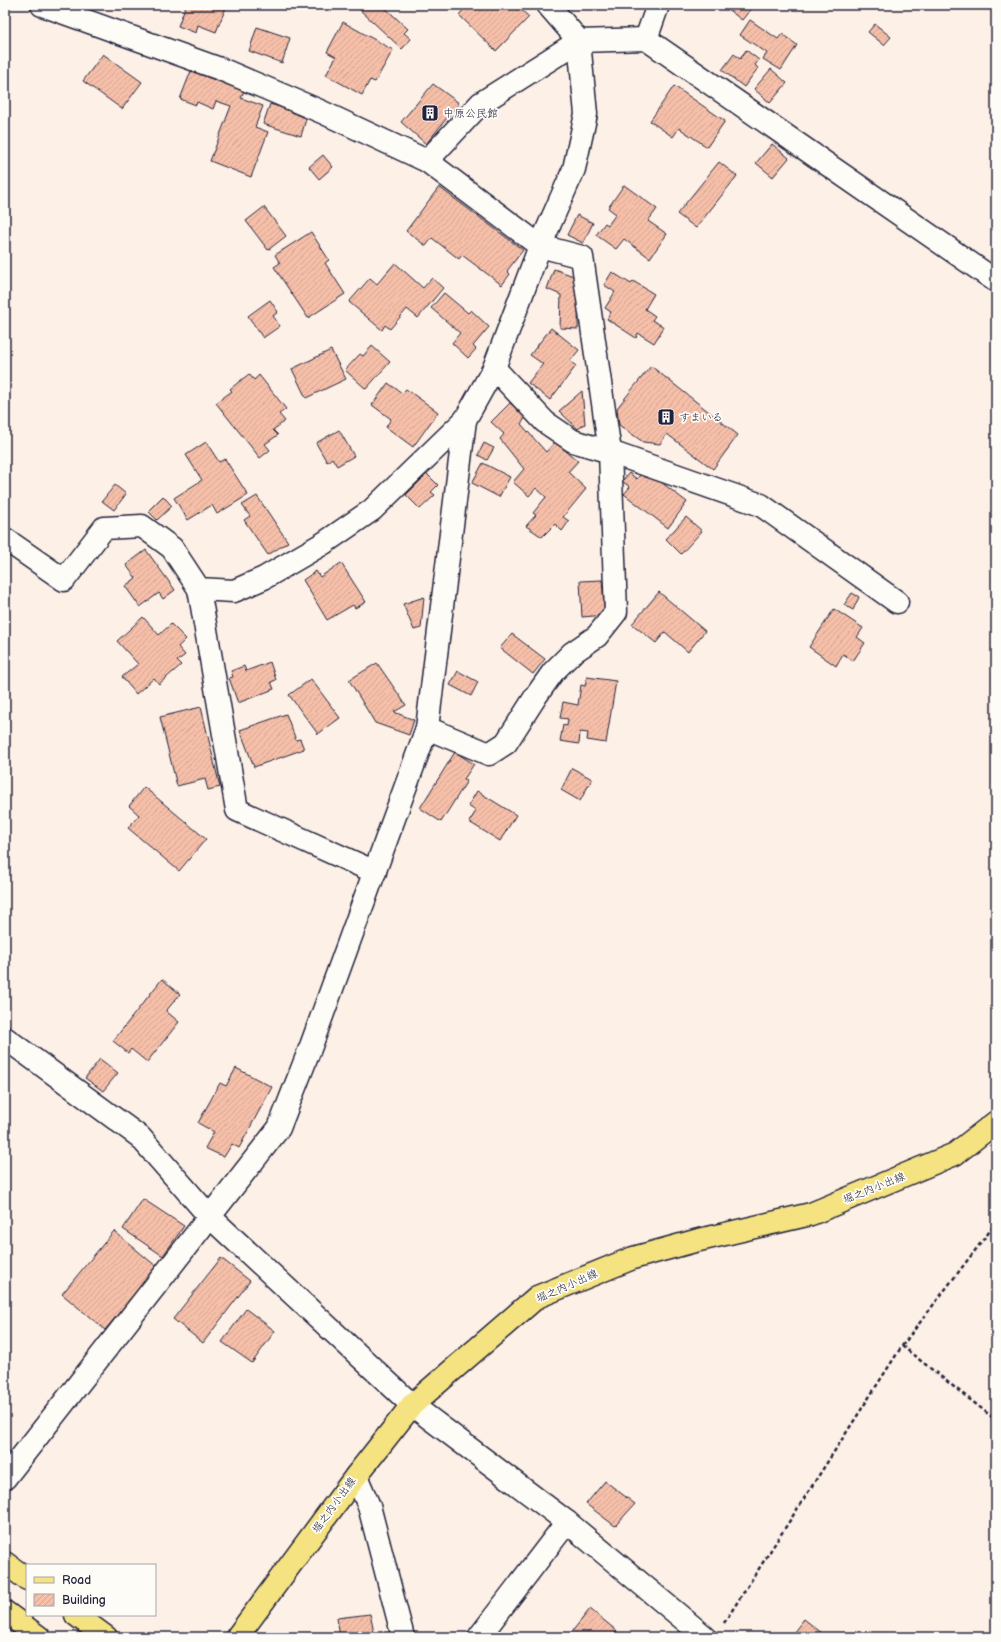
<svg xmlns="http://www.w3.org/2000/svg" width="1001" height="1642" font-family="'Balsamiq Sans','Klee One',sans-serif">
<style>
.building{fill:url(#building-hatch);stroke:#22223b}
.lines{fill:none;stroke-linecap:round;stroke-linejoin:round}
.minor-casing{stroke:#22223b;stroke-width:25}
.major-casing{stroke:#22223b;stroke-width:25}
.highway-casing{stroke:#22223b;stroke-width:25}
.path{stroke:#22223b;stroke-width:2.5;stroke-dasharray:4 3;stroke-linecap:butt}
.minor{stroke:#fdfcf7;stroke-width:22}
.major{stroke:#f5e382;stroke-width:22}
.highway{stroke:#f5e382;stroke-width:22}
.labels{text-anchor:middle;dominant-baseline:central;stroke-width:3.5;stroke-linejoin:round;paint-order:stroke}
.poi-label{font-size:11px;fill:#22223b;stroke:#fdfcf7;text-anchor:start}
.street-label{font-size:11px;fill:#22223b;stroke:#fdfcf7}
</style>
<defs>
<pattern id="building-hatch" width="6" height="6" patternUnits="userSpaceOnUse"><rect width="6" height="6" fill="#f6bfa9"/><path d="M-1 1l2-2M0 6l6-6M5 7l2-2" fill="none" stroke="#d3a492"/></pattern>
</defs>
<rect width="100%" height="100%" fill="#fcf0e7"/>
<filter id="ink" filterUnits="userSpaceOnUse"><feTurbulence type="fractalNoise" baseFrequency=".025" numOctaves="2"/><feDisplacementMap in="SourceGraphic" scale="8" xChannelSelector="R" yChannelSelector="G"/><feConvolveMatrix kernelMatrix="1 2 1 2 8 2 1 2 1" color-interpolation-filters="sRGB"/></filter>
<g filter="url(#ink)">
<!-- building -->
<g class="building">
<polygon points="186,5 227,5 216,32 198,25 196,33 178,26"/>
<polygon points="365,5 371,6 382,5 408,29 404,33 411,39 402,49 360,10"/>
<polygon points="460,5 516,5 529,17 496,51 459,15 464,9"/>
<polygon points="722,5 754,5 742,20"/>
<polygon points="750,20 778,39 782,34 797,45 781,70 763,59 767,53 740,35"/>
<polygon points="343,22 393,50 375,82 370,80 362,95 326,75 336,57 327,52"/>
<polygon points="875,24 891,37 884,45 868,32"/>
<polygon points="257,27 290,38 282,63 249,51"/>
<polygon points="746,50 759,60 755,65 758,68 744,87 722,70 734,54 740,59"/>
<polygon points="103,54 142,82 122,109 83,81"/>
<polygon points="771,69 787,83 770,103 754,89"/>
<polygon points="191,71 244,91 241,98 263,106 255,127 268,132 251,177 210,161 231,106 216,101 213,109 197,102 196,105 180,99"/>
<polygon points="433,84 459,103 426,144 401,122"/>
<polygon points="674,86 725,121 707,147 679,128 673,137 650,121"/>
<polygon points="270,104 307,116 301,136 263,124"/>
<polygon points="772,144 789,158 773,177 756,163"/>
<polygon points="323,155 333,167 319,179 309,167"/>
<polygon points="719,162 737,176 696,228 677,214"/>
<polygon points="624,185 657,209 648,221 667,234 650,258 624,239 616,249 596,235 605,223 608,225 616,214 608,208"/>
<polygon points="439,187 523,250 507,271 510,274 502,285 462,255 459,259 432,238 426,246 406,231"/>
<polygon points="264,207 286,236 268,250 246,221"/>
<polygon points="577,215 593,223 583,243 567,235"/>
<polygon points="311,232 329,260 325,263 345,294 308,318 274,267 280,263 275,255"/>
<polygon points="395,263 423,288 432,278 443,288 418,318 407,309 390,329 385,325 382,330 349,302 370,278 377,284"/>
<polygon points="554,269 579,278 578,329 560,328 561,295 547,289"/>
<polygon points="612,272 631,284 633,281 654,294 645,309 655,316 652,320 664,327 654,343 638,333 636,338 607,319 611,312 605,308 615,292 604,285"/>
<polygon points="444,293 468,313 471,310 489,327 473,346 476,349 468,358 452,343 460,333 431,308"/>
<polygon points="270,300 278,312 273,316 280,326 263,338 248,316"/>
<polygon points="551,328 579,350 570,361 576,366 550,400 528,383 543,364 530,355"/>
<polygon points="372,346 390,362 366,389 345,370 360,354 363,356"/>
<polygon points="331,350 346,379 306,398 292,369"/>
<polygon points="651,366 738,435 713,469 667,434 660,444 643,442 619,425 617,408"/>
<polygon points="249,374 254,380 259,375 286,409 279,414 285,421 273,430 278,435 265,444 270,450 260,458 216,403 232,391 230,389"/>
<polygon points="388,383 402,393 406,389 438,412 413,447 386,427 391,419 372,405"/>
<polygon points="582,391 585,424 578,429 559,411"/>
<polygon points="510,403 526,417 521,424 546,452 555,442 578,461 568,472 586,489 563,517 569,521 562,531 555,524 542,537 526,526 536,515 533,513 546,497 536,488 529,496 513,482 524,469 500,439 504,434 491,422"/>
<polygon points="339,430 354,456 337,466 332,458 327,462 316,443"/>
<polygon points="206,442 219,462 225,459 248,495 217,514 212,505 188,520 174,498 202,480 186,455"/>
<polygon points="484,443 494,448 487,460 478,455"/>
<polygon points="483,463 510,477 499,497 472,483"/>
<polygon points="644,469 687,502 668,528 624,494 630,487 622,481 629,473 637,479"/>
<polygon points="427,474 438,485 431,492 435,495 420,509 406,495"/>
<polygon points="115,485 126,494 114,510 102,501"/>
<polygon points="163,496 172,506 157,520 148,511"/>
<polygon points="257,496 288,542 268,555 244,520 250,516 242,505"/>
<polygon points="686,517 702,531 681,554 666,539"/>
<polygon points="146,550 175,590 163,599 159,593 140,607 125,586 136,578 126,565"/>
<polygon points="341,563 366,602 355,608 353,605 327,620 303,580 316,571 320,577"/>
<polygon points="602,580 605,615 582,617 580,581"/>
<polygon points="659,592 705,631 688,652 665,632 656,643 632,624"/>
<polygon points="852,593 859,597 853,610 844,605"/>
<polygon points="424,597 421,628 414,630 403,604"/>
<polygon points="834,609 863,628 857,637 865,643 853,661 843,654 836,666 809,647"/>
<polygon points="143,617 159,635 171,624 186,639 178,647 185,655 177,661 181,665 159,684 154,678 136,694 122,677 138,664 117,641"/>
<polygon points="512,634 545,659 533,674 500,648"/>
<polygon points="270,662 276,680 271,682 274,689 238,703 229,678 233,677 231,671 244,666 246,671"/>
<polygon points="377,663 406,705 394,712 414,720 409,735 375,723 349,680"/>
<polygon points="458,671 478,682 471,696 450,685"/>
<polygon points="587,677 616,681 606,743 587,740 588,733 580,732 579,744 560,741 563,725 567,726 568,719 560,718 563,702 578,705 581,685 585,686"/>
<polygon points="311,679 340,718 318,734 289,695"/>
<polygon points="201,707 220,787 208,790 205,779 177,786 160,717"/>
<polygon points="286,714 296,740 300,739 304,749 254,767 240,730"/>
<polygon points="455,752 474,764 464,779 467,781 441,822 420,808"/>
<polygon points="572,768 592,779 580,801 561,790"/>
<polygon points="144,787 206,839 179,871 128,828 139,815 129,806"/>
<polygon points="477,791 516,815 500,841 469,822 476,811 468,806"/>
<polygon points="162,979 180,994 166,1011 179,1022 147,1062 131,1049 128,1053 113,1041"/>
<polygon points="100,1059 118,1073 103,1091 85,1078"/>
<polygon points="236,1068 272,1087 239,1148 232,1144 224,1157 205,1148 214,1132 198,1123 220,1083 226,1086"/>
<polygon points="143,1199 184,1226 163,1256 123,1229"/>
<polygon points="114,1231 157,1267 105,1330 62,1294"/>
<polygon points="221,1258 250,1281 203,1343 173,1319"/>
<polygon points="246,1309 275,1331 252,1363 222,1342"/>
<polygon points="605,1481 635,1504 615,1526 586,1504"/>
<polygon points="590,1609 617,1631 612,1637 575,1637 571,1633"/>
<polygon points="370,1614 375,1637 340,1637 337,1618"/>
<polygon points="804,1619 827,1637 790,1637"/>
</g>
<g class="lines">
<!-- minor casing -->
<g class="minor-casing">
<g id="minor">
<polyline points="42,5 223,70 322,112 427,161 481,103 579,41 646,39 996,281"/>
<polyline points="646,39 658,5"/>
<polyline points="427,161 540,246 582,257 610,452 616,612 597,636 572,653 553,672 536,696 506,743 489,754 427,728"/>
<polyline points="494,368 545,422 573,441 610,452 761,505 897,602"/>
<polyline points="5,539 64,580 104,528 142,526 172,548 199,589 234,591 264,578 324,543 372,510 465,420 494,368 540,246 574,169 586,114 579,41 548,5"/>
<polyline points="199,589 237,810 375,872"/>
<polyline points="5,1038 140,1137 209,1216 412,1405 567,1522 705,1637"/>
<polyline points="356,1476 369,1506 403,1637"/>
<polyline points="5,1478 279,1128 311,1046 427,728 465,420"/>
<polyline points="479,1637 567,1522"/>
</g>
</g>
<!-- major casing -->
<g class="major-casing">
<polyline id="major" points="237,1637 356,1476 412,1405 537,1297 633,1258 695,1241 811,1214 955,1154 996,1122"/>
</g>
<!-- highway casing -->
<g class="highway-casing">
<g id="highway">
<polyline points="5,1563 27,1579"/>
<polyline points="5,1612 39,1637"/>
<polyline points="76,1615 106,1637"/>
</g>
</g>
<!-- path -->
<g class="path">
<polyline points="902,1346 996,1420"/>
<polyline points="724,1623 902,1346 996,1223"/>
</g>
<!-- minor -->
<use href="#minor" class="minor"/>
<!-- major -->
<use href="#major" class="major"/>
<!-- highway -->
<use href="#highway" class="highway"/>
</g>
</g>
<!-- icons -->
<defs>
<g id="building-square" transform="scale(0.9)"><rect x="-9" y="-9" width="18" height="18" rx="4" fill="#22223b" stroke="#fdfcf7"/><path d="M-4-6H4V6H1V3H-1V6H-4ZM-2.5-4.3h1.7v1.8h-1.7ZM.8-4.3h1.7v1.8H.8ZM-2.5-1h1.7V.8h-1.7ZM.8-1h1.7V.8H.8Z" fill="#fff"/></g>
</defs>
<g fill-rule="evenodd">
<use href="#building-square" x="430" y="113"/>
<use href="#building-square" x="666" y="417"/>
</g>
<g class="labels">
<!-- poi labels -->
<g class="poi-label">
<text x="443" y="113">中原公民館</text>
<text x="679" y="417">すまいる</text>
</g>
<!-- street labels -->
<g class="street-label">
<text transform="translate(874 1188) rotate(-22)">堀之内小出線</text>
<text transform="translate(567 1286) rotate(-24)">堀之内小出線</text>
<text transform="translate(334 1505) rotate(-54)">堀之内小出線</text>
</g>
</g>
<!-- margin -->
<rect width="1001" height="1642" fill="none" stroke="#fdfcf7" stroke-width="20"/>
<rect x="10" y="10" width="981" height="1622" fill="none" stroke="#22223b" stroke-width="1.5" filter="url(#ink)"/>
<!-- legend -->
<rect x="26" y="1564" width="130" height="52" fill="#fdfcf7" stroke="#a5a5ac"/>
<rect x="34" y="1577" width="20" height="6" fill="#f5e382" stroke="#a5a5ac"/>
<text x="62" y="1584" font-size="12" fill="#22223b">Road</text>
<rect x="34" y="1594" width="20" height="12" fill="url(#building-hatch)" stroke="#a5a5ac"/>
<text x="62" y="1604" font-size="12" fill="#22223b">Building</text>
</svg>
